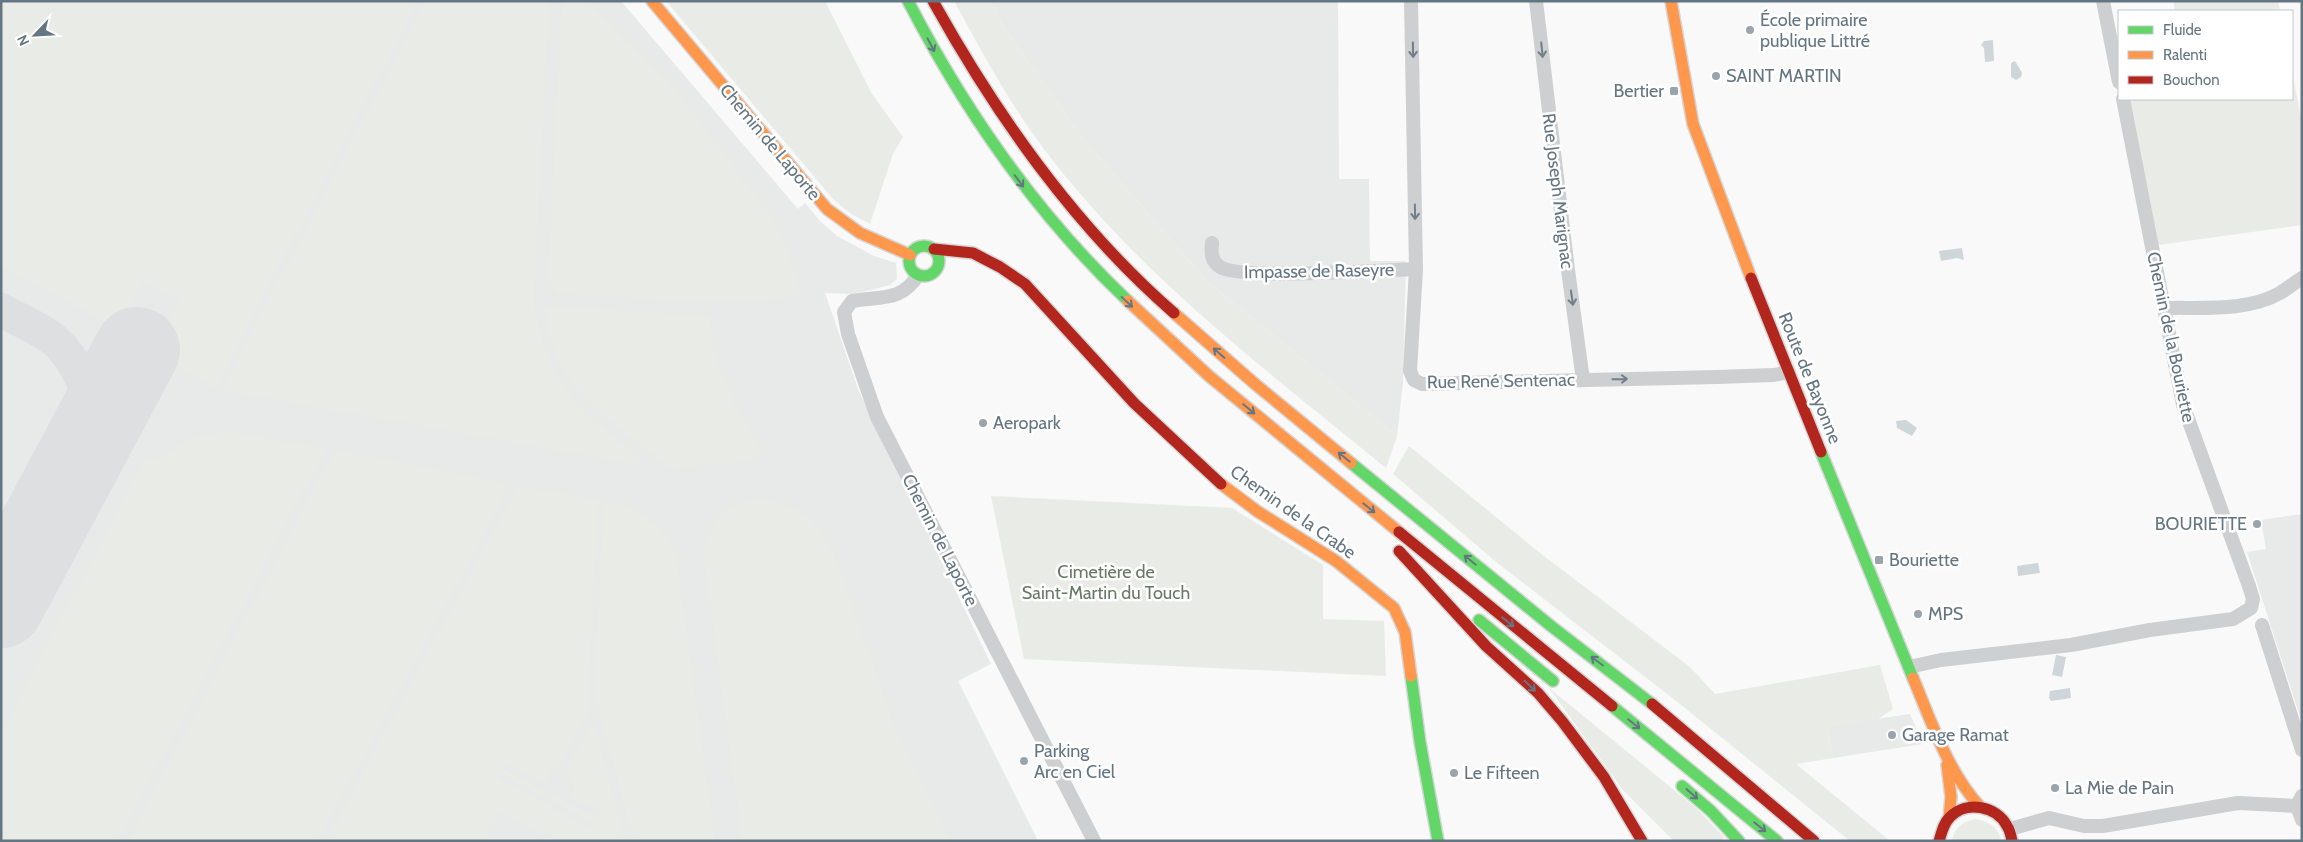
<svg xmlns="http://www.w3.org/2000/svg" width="2303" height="842" font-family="Cabin,sans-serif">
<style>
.built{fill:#e8e9e9}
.green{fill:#e8ebe6}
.water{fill:#ced6d9}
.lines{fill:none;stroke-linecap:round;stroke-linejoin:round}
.taxiway{stroke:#dedfe0;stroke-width:34}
.runway{stroke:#dedfe0;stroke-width:86}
.fast-casing{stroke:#d5d6d7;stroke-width:14}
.slow-casing{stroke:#d5d6d7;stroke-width:14}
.jam-casing{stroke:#d5d6d7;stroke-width:14}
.street{stroke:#cecfd0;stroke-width:14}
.fast{stroke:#63d668;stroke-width:11}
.slow{stroke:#ff974d;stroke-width:11}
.jam{stroke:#b3261e;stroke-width:11}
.oneway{stroke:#657683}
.oneway2{stroke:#707f8b}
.poi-dot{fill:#99a4ac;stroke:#fff;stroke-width:2}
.labels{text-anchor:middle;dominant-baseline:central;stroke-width:5;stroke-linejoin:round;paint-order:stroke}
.poi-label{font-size:18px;fill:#657683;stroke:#fff;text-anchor:start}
.street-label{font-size:18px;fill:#657683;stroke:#fff}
.park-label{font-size:18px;fill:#687a64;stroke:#fff}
</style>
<rect width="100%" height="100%" fill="#f9f9f9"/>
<!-- built -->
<g class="built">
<polygon points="1,1 621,1 798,209 805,203 820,221 837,236 874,256 896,263 897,279 890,285 854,294 825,293 858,389 991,664 958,681 1038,841 1,841"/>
<polygon points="990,1 1338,1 1339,179 1369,179 1370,261 1406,261 1403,383 1397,436 1206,280 1085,141 1003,26"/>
<polygon points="2302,514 2302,723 2247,552 2266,549 2261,520"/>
<polygon points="1910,714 1923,744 1833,758 1827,726"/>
</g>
<!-- green -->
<g class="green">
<polygon points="1,1 418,1 215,388 153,353 180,299 142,280 117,328 1,267"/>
<path d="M426,1H549L534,300C546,384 574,406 639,456L643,466L221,390Z"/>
<polygon points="562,1 587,1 676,91 775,222 794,270 801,297 718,302 560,294 553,289 548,279"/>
<polygon points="666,1 825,1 872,94 903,137 893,154 870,224 851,214 833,199"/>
<path d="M954,1H990L1003,26L1085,141L1206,280L1397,436L1386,468C1265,369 1139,275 1044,149C1009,103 982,52 954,1Z"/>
<polygon points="2174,1 2278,1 2280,11 2174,11"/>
<polygon points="2292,71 2302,122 2302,225 2158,245 2129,99 2292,99"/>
<path d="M546,306L709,316L713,349L736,408L761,450L752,462L670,468C617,426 545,383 546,306Z"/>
<polygon points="229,431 326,449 117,841 1,841 1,733 146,459 161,458 190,439"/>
<polygon points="1409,446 1540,553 1690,667 1715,694 1880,665 1893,709 1878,719 1827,726 1833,758 1796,764 1890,841 1850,841 1675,700 1495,561 1393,474"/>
<polygon points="335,450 508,483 503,499 317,841 128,841"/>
<polygon points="522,486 598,500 587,714 559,766 552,769 545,783 505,762 503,769 547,793 544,797 500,773 497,778 591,828 594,823 550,800 552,795 597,818 599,812 569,796 574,787 565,771 594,721 625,841 558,841 500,811 489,830 487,841 326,841 511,499"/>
<polygon points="991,496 1232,508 1323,565 1323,619 1384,621 1386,676 1024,659"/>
<path d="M604,500C644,511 663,519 677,561L715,841H637L633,839L594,692Z"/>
<path d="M754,500C797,503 813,515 833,552L892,719L908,757L952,841H742L703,551C713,519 721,508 754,500Z"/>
<polygon points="1549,688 1696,808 1724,837 1721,841 1674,841 1623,790"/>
<path d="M1975,819C1988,821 1999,827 2001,841H1952C1954,827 1963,822 1975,819Z"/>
</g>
<!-- water -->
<g class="water">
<polygon points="1993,40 1994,61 1985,62 1984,48 1981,45 1984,41"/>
<polygon points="2015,61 2022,73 2021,77 2016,80 2011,77 2011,63"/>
<polygon points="1962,248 1964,260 1957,258 1941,261 1939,251"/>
<polygon points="1906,420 1917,428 1912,436 1897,428 1896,421"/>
<polygon points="2038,563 2040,573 2018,576 2017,566"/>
<polygon points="2056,655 2066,657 2062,677 2052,675"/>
<polygon points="2070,688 2071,698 2051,701 2049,698 2050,691"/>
</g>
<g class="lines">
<!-- taxiway -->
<path class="taxiway" d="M1,310C17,319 34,326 49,336C77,356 86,390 99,421"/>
<!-- runway -->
<polyline class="runway" points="1,605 137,350"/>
<!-- fast casing -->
<g class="fast-casing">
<g id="fast">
<path d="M908,1C966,113 1036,214 1128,301"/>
<circle cx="924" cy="261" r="15"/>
<polyline points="1821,452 1913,678"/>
<polyline points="1351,463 1551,626 1652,704"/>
<polyline points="1479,620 1553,681"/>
<polyline points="1411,676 1420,742 1438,841"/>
<polyline points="1612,706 1777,841"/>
<polyline points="1682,786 1711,811 1739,841"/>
</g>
</g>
<!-- slow casing -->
<g class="slow-casing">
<g id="slow">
<polyline points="652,1 827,209 860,233 910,255"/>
<polyline points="1671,1 1693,124 1751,278"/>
<polyline points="1128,301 1209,376 1399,532"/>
<polyline points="1174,313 1255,384 1351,463"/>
<polyline points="1221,484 1257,511 1336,561 1394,608 1405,632 1411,676"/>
<path d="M1913,678C1932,723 1947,770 1980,807"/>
<polyline points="1947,765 1951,797 1949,818"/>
</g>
</g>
<!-- jam casing -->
<g class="jam-casing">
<g id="jam">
<path d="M933,1C997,116 1074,226 1174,313"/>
<polyline points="934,249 973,253 1000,267 1025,284 1134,403 1221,484"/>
<polyline points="1751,278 1821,452"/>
<polyline points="1399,532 1612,706"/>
<polyline points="1399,551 1486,646 1538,693 1562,721 1604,777 1642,841"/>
<polyline points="1652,704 1814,841"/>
<path d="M1939,841C1942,832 1943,824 1950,817C1966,800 1997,806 2007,826C2010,830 2011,836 2012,841"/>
</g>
</g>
<!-- street -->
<g class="street">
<polyline points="1411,1 1416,269 1410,371 1414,380 1422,384 1717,377 1774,375 1789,372"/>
<polyline points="1536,1 1568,270 1583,380"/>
<polyline points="2103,1 2119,82"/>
<path d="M1212,243C1211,253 1211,261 1220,267C1239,280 1384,270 1416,269"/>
<path d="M918,275C902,302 879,296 852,301L844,312L848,334L877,417L1094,841"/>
<path d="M2165,308C2201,307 2247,312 2280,293C2287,289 2294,283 2302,278"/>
<polyline points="2262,625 2302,750"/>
<polyline points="1909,667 1941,660 2071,645 2150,630 2233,619 2251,608 2253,599 2249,586 2183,405 2123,99"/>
<polyline points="2302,796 2297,806 2302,820"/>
<polyline points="2010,829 2049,818 2084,826 2103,826 2238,803 2297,806"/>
</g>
<!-- fast -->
<use href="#fast" class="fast"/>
<!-- slow -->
<use href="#slow" class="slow"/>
<!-- jam -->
<use href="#jam" class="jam"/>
</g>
<!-- one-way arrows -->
<defs><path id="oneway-shaft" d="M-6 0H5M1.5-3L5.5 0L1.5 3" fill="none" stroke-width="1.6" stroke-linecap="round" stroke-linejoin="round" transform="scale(1.25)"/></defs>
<g class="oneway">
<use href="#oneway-shaft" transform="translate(931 45) rotate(62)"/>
<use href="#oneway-shaft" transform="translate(1019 181) rotate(53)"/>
<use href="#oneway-shaft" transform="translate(1127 302) rotate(43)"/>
<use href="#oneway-shaft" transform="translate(1219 353) rotate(-139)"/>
<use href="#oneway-shaft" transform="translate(1249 409) rotate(40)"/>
<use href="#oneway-shaft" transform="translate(1344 457) rotate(-141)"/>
<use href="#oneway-shaft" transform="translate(1369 508) rotate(39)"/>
<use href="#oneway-shaft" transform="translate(1470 560) rotate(-141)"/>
<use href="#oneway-shaft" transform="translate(1508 622) rotate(39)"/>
<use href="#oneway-shaft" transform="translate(1597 661) rotate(-143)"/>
<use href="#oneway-shaft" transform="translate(1530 686) rotate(44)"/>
<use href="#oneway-shaft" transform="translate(1634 724) rotate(39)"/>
<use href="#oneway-shaft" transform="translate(1692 794) rotate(41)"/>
<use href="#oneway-shaft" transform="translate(1760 827) rotate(39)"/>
</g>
<g class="oneway2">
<use href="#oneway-shaft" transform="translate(1413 50) rotate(89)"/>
<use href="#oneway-shaft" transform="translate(1542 50) rotate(84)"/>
<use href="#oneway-shaft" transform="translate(1415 212) rotate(89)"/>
<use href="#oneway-shaft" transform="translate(1572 298) rotate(82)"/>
<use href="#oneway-shaft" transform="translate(1620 379) rotate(-1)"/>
</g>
<!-- markers -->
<g class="poi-dot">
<circle cx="1750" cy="30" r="5"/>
<circle cx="1716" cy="76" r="5"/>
<rect x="1669" y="86" width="10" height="10" rx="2.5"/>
<circle cx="983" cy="423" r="5"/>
<circle cx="2257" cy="524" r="5"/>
<rect x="1874" y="555" width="10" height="10" rx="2.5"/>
<circle cx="1918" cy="614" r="5"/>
<circle cx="1892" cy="735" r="5"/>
<circle cx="1024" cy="761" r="5"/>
<circle cx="1454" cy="773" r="5"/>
<circle cx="2055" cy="788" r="5"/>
</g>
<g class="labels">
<!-- poi labels -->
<g class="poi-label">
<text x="1760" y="20">École primaire<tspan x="1760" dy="21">publique Littré</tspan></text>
<text x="1726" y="76">SAINT MARTIN</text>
<text x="1664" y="91" text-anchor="end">Bertier</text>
<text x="993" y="423">Aeropark</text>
<text x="2247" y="524" text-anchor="end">BOURIETTE</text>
<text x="1889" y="560">Bouriette</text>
<text x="1928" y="614">MPS</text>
<text x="1902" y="735">Garage Ramat</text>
<text x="1034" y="751">Parking<tspan x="1034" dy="21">Arc en Ciel</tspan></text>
<text x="1464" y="773">Le Fifteen</text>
<text x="2065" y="788">La Mie de Pain</text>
</g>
<!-- street labels -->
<g class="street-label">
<text transform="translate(770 142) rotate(50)">Chemin de Laporte</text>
<text transform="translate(1558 191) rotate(83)">Rue Joseph Marignac</text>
<text transform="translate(1319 271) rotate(-1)">Impasse de Raseyre</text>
<text transform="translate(2171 337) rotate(78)">Chemin de la Bouriette</text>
<text transform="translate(1810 378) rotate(68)">Route de Bayonne</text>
<text transform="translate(1501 381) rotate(-1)">Rue René Sentenac</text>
<text transform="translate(1293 512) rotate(35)">Chemin de la Crabe</text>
<text transform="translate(940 540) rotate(63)">Chemin de Laporte</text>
</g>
<!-- park labels -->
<g class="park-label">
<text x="1106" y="572">Cimetière de<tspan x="1106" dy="21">Saint-Martin du Touch</tspan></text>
</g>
</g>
<!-- border -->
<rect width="2303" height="842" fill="none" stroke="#657683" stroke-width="5"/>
<!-- legend -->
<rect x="2118" y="10" width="175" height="90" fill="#ffffff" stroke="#c1c8cd"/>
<rect x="2128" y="26" width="25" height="8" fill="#63d668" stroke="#c1c8cd"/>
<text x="2163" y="35" font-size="15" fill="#657683">Fluide</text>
<rect x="2128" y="51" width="25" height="8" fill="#ff974d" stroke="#c1c8cd"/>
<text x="2163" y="60" font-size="15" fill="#657683">Ralenti</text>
<rect x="2128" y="76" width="25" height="8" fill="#b3261e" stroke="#c1c8cd"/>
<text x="2163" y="85" font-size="15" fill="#657683">Bouchon</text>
<!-- north arrow -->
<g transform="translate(35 35) rotate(245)" stroke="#ffffff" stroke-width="4" paint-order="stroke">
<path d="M0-4L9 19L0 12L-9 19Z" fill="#657683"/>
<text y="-8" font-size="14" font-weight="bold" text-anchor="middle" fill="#657683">N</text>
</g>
</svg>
